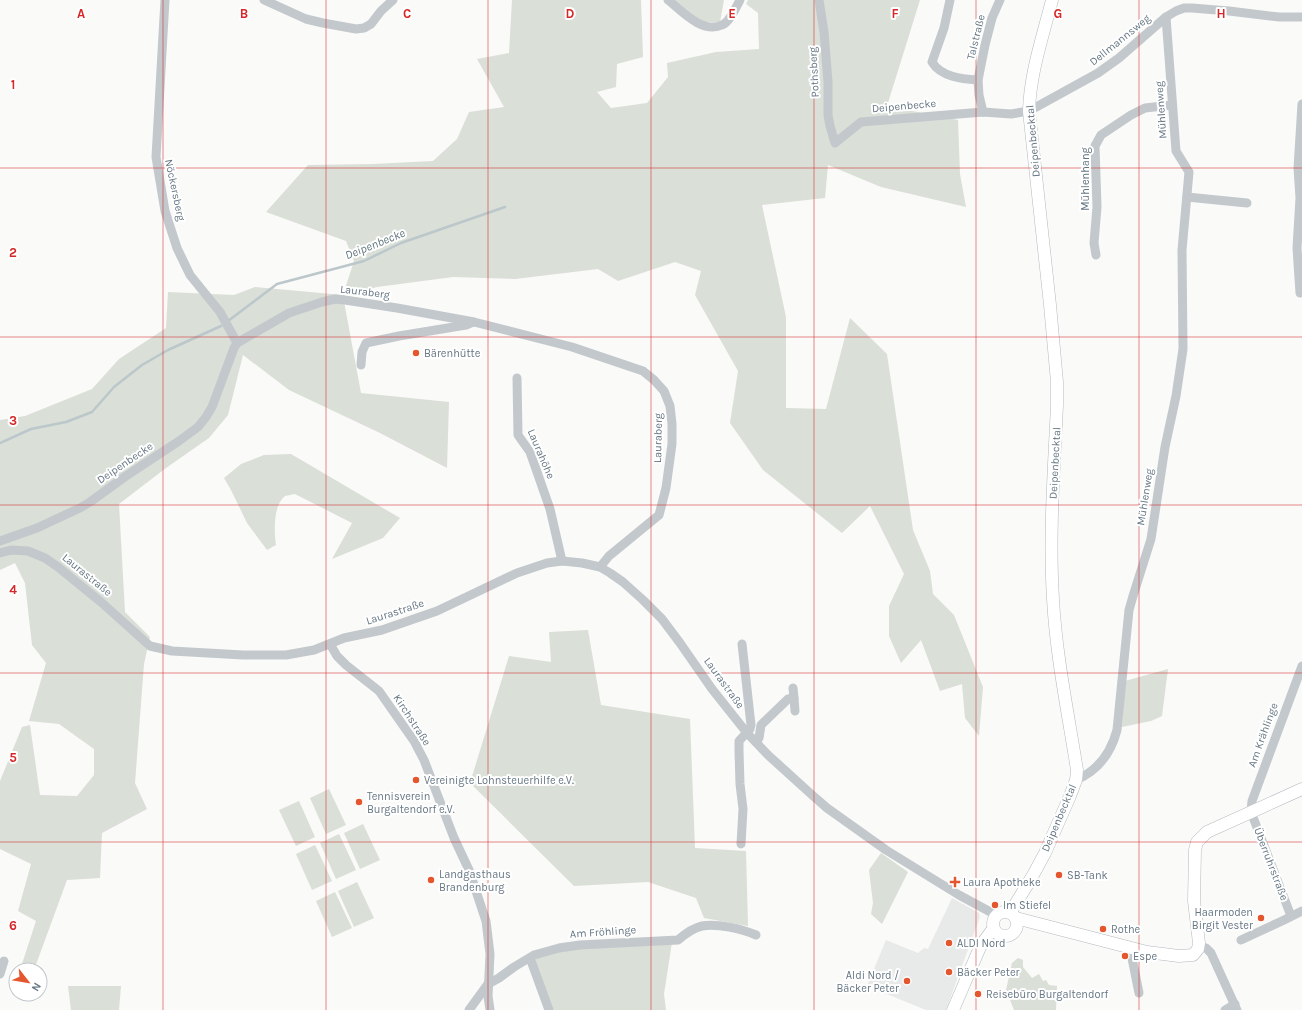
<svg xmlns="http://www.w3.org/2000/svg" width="1302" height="1010" font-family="Karla,sans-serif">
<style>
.built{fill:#e8e9e9}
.green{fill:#dadfd7}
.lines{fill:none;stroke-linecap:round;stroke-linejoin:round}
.stream{stroke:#bbc7cb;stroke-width:2.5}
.secondary-casing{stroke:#b3babf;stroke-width:13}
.street{stroke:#c3c8cc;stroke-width:9}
.secondary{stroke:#fff;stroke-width:12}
.grid{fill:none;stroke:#d62828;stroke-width:1;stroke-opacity:0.55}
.poi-dot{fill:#e4572e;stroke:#fff;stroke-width:1.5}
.labels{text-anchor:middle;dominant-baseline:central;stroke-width:4;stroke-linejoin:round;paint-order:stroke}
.street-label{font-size:11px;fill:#657683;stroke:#fff}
.poi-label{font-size:11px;fill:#657683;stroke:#fff;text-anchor:start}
.water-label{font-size:12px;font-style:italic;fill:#60757c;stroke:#fff}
.grid-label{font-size:13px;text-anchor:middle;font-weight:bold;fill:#d62828;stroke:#fff;stroke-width:4;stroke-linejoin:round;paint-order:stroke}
</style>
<rect width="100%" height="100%" fill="#fafaf8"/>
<!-- built -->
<polygon class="built" points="952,898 979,913 980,917 946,1010 926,1010 867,986 886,940 918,953 924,948 928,949"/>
<!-- green -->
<g class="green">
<polygon points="512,0 641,0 643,57 617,64 616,87 597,92 611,108 647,103 668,77 667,63 716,52 759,49 758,13 746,4 748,0 920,0 887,106 958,120 960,174 966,207 881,187 828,165 825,198 762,205 786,317 786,408 826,409 850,318 887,354 913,530 930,571 933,594 954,615 983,687 979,736 965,718 962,684 940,691 921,640 901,663 889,636 889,606 904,574 870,506 842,533 763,470 730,423 738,371 695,295 701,271 675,262 618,281 598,269 515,279 453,277 377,287 343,296 361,393 449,402 447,468 380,433 289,390 243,355 228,415 209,438 166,468 119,504 125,612 150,637 144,664 135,783 147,809 102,833 100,878 67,880 34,970 20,970 36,921 18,911 31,864 0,849 0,781 22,727 30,725 40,795 77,796 94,775 94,749 59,724 29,721 46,663 32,645 25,583 15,563 0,570 0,420 25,416 92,389 119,359 166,328 168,292 234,295 255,287 343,295 354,261 346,241 266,212 308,165 373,164 433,161 457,139 469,112 504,107 477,59 509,53"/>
<polygon points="667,0 724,0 720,22 702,22"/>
<path d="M291,454L400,518L383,538L332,559L352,523L295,494C292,495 288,495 285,496C273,505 274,532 276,545L267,550L247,523L231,490L224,478L241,464L264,455Z"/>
<polygon points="588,630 601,705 690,719 695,848 746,851 748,926 704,918 696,898 648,882 574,886 470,783 509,656 551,662 549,632"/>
<polygon points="1168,669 1162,716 1151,721 1122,727 1125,681"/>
<polygon points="329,789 346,825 326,834 310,798"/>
<polygon points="299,801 315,837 296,846 279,810"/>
<polygon points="363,824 380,860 360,869 344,833"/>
<polygon points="339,834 356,870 336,879 320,843"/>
<polygon points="315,845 332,881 312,890 296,854"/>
<polygon points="881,853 908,872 882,924 871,914 873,903 869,870"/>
<polygon points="357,882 374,918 354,927 338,891"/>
<polygon points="335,892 352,928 332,937 316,901"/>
<polygon points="672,942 664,994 666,1010 551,1010 532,958 559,949"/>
<polygon points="1018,958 1023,960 1023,967 1032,978 1039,974 1043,981 1046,980 1049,985 1057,986 1056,1010 1014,1010 1006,990 1012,963"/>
<polygon points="68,986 121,986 119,1010 71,1010"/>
</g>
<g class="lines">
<!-- stream -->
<g class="stream">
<polyline points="228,321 277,284 364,261 401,243 505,207"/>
<polyline points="0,443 31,429 66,422 92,412 114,387 142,365 168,350 221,326"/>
</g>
<!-- secondary casing -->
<g class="secondary-casing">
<g id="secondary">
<circle cx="1005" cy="924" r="12"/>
<path d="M1010,913L1032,877L1045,853L1070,796L1076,780L1077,770C1068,713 1056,655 1053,599C1049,534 1054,469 1057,405V382L1050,305L1029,111C1030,73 1043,36 1052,0"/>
<polyline points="1016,918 1147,952 1179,956 1193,955 1198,949 1199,943 1194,901 1195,850 1197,842 1207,832 1302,789"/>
<polyline points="953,1010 981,945 993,929"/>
</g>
</g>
<!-- street -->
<g class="street">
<polyline points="165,0 156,157 165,211 177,248 190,275 220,312 237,343"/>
<polyline points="264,0 306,19 323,23 356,29 364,28 371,24 381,11 393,0"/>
<path d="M668,0C682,11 702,34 722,25C730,22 736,7 740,0"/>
<polyline points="819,0 824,32 828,82 828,115 830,126 835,143 861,122 983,112 1011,114 1029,111 1098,73 1119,58 1166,17 1176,11 1184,8 1192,8 1229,11 1279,17 1302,17"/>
<path d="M950,0L944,28L932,62C941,77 962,79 978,80"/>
<polyline points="983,112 979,95 978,80 985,45 992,18 1000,0"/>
<polyline points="1187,197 1247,203"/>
<polyline points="1096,255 1094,243 1097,207 1095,146 1101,135 1131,115 1145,108 1172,105"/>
<polyline points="1300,293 1297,248 1300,198 1298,168 1302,104"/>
<polyline points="361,365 362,352 366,343 399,336 466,325 473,322"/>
<polyline points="517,378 518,435 530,452 550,509 562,561"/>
<polyline points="0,541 37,528 80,508 90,502 126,476 179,441 198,427 206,417 212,407 234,348 237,343 289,313 322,302 335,299 345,300 397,308 474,322 572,347 643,371 654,380 664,391 670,406 672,424 672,444 666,488 659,515 609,556 600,567"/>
<polyline points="0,553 11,550 28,551 45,558 58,567 101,602 150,646 172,651 243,655 286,655 314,650 344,638 382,630 437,611 517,573 547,563 562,561 582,563 600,567 610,573 623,582 643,600 662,619 680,643 712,689 747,733 768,755 811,794 827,808 886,850 959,895 996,915"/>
<polyline points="330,644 337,656 346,665 379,691 414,741 424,760 454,838 469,870 486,921 490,954 488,996 490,1010"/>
<polyline points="794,698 795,711"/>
<polyline points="756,742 759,738 761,725 788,699 794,698 793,688"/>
<path d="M1076,780C1097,771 1111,753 1117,730L1129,610L1133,596L1151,539L1165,447L1176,396L1183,349L1182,250L1189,172L1176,151L1166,17"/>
<polyline points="741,844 743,809 740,784 739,751 739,741 750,729 751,725 742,644"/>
<polyline points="1291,916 1251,812 1252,801 1302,666"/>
<polyline points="1241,940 1282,921 1302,911"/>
<polyline points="1198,947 1206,948 1211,953 1237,1010"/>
<polyline points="1130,948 1139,993"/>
<polyline points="530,958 549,1010"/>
<polyline points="0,974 4,961"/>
<path d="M469,1010L488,984L499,978L514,967L534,955L559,948L580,945L678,940C685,934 693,928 702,926C717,923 742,929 756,935"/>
<polyline points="1225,1010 1235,1004"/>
</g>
<!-- secondary -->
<use href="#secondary" class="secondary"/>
</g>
<!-- grid -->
<path class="grid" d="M163,0V1010M326,0V1010M488,0V1010M651,0V1010M814,0V1010M976,0V1010M1139,0V1010M0,168H1302M0,337H1302M0,505H1302M0,673H1302M0,842H1302"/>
<!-- markers -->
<g class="poi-dot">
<circle cx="416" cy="353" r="4"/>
<circle cx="416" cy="780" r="4"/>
<circle cx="359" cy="802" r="4"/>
<circle cx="1059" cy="875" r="4"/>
<circle cx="431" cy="880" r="4"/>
<path d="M953 876h4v4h4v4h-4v4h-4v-4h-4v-4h4z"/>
<circle cx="995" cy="905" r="4"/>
<circle cx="1261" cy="918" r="4"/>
<circle cx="1103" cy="929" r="4"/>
<circle cx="949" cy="943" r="4"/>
<circle cx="1125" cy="956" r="4"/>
<circle cx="949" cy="972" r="4"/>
<circle cx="907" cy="981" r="4"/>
<circle cx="978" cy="994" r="4"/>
</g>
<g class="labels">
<!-- street labels -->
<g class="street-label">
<text transform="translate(976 37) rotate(-76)">Talstraße</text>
<text transform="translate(1120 40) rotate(-39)">Dellmannsweg</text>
<text transform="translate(814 72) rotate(-93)">Pothsberg</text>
<text transform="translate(904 106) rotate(-5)">Deipenbecke</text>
<text transform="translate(1161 110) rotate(-94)">Mühlenweg</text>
<text transform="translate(1033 141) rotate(-95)">Deipenbecktal</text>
<text transform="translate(1085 179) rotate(-90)">Mühlenhang</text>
<text transform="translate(175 190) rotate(78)">Nöckersberg</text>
<text transform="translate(365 292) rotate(7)">Lauraberg</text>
<text transform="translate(658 438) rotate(-89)">Lauraberg</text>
<text transform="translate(541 454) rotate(67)">Laurahöhe</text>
<text transform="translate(125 463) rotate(-34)">Deipenbecke</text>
<text transform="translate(1055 463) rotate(-87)">Deipenbecktal</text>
<text transform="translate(1145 497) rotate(-81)">Mühlenweg</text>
<text transform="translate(87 575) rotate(39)">Laurastraße</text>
<text transform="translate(395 612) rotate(-18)">Laurastraße</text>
<text transform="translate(724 683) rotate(54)">Laurastraße</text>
<text transform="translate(412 720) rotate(57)">Kirchstraße</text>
<text transform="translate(1263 735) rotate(-70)">Am Krählinge</text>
<text transform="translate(1059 818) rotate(-67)">Deipenbecktal</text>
<text transform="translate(1271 864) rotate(69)">Überruhrstraße</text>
<text transform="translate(603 932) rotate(-4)">Am Fröhlinge</text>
</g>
<!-- poi labels -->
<g class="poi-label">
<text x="424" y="353">Bärenhütte</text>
<text x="424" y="780">Vereinigte Lohnsteuerhilfe e.V.</text>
<text x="367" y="796">Tennisverein<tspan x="367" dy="13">Burgaltendorf e.V.</tspan></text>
<text x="439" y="874">Landgasthaus<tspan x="439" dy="13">Brandenburg</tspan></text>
<text x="1067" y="875">SB-Tank</text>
<text x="963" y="882">Laura Apotheke</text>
<text x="1003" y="905">Im Stiefel</text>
<text x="1253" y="912" text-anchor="end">Haarmoden<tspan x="1253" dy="13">Birgit Vester</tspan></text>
<text x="1111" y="929">Rothe</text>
<text x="957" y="943">ALDI Nord</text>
<text x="1133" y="956">Espe</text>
<text x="957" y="972">Bäcker Peter</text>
<text x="899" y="975" text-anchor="end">Aldi Nord /<tspan x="899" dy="13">Bäcker Peter</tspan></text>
<text x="986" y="994">Reisebüro Burgaltendorf</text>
</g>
<!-- water labels -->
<g class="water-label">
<text transform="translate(375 244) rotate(-22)">Deipenbecke</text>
</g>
</g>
<g class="grid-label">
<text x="81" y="18">A</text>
<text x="244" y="18">B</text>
<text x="407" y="18">C</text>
<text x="570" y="18">D</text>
<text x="732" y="18">E</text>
<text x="895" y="18">F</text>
<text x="1058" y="18">G</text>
<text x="1221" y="18">H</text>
<text x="13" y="89">1</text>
<text x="13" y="257">2</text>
<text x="13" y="425">3</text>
<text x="13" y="594">4</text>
<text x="13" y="762">5</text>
<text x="13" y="930">6</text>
</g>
<!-- north arrow -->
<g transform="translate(28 982) rotate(121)"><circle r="19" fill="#ffffff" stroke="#c1c8cd"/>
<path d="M0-3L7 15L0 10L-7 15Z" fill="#e4572e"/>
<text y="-6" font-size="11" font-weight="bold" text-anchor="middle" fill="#657683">N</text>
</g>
</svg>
